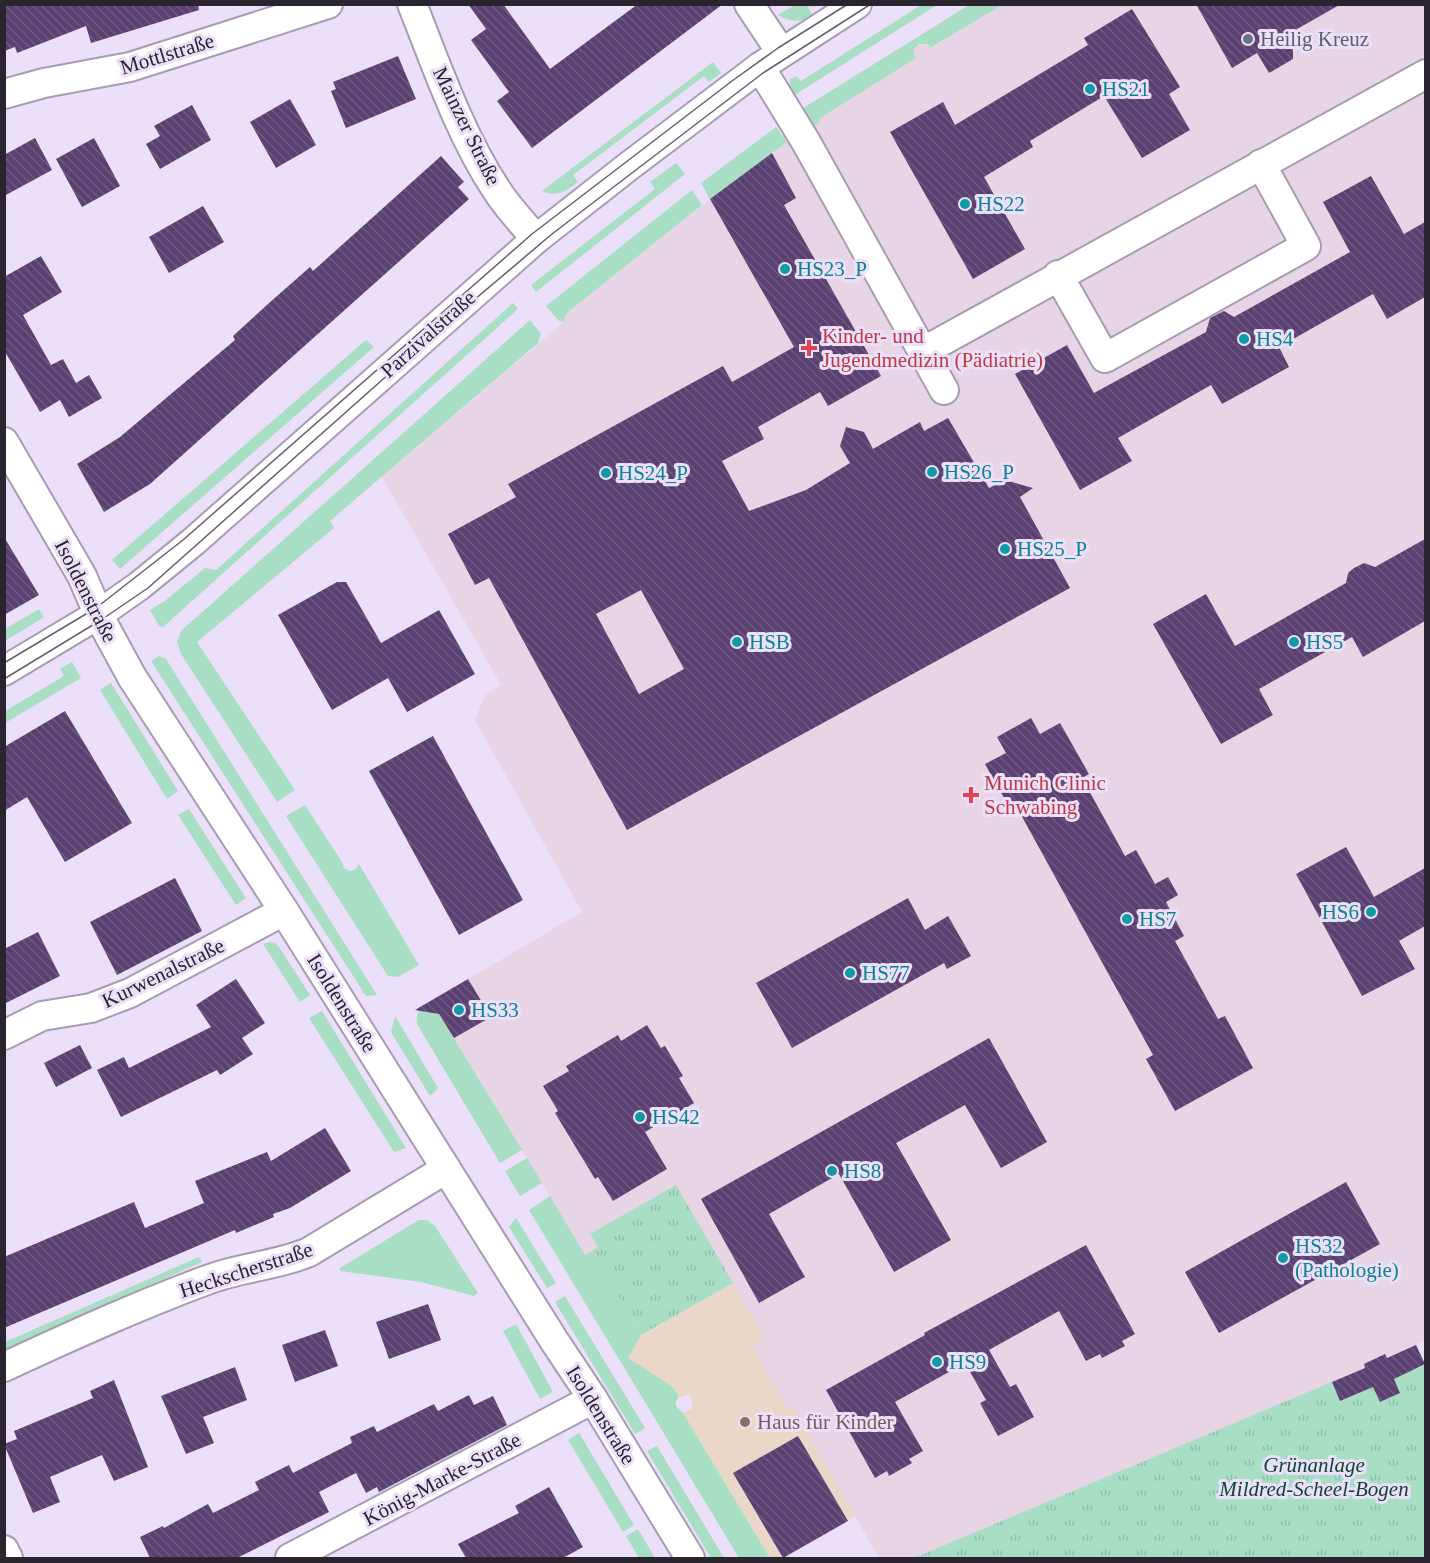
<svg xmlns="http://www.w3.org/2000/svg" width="1430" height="1563" font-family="'Times New Roman',serif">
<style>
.education{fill:#ebd7c8}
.medical{fill:#e7d5e6}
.green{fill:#a8dec4}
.park{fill:url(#park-tufts)}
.building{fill:url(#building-back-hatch);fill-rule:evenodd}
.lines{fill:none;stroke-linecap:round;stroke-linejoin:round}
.minor-casing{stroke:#a89cb5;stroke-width:32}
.minor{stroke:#fff;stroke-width:28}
.tram{stroke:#665f6e;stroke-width:1.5}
.worship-dot{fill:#6b7280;stroke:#ecdffa;stroke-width:2}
.culture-dot{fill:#0f9aa8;stroke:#ecdffa;stroke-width:2}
.health-dot{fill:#e0444e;stroke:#ecdffa;stroke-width:2}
.education-dot{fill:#8d6e63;stroke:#ecdffa;stroke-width:2}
.labels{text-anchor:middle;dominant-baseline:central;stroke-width:6;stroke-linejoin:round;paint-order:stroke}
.worship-label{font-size:21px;fill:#5b616d;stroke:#ecdffa;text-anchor:start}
.street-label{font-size:21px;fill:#29242e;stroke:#ecdffa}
.culture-label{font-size:21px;fill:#0d838f;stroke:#ecdffa;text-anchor:start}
.health-label{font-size:21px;fill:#be3a42;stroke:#ecdffa;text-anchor:start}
.education-label{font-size:21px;fill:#785e54;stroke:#ecdffa;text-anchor:start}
.park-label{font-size:21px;font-style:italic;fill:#0d4631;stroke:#ecdffa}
</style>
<defs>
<pattern id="park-tufts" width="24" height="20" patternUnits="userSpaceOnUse" patternTransform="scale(1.5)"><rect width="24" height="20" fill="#a8dec4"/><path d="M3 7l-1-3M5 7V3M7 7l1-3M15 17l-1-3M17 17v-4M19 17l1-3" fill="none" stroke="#91bea9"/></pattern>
<pattern id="building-back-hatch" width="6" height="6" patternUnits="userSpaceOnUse" patternTransform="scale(1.5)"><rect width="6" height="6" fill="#5a4171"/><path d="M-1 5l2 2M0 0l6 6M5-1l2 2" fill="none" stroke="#6e5a81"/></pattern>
</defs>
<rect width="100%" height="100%" fill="#ecdffa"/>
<!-- education -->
<polygon class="education" points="733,1283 765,1340 753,1347 789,1410 793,1408 855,1516 783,1558 770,1558 683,1413 692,1409 692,1399 688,1395 679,1397 672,1386 628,1358 641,1335"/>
<!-- medical -->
<polygon class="medical" points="1002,5 1425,5 1426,1341 1416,1345 1425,1364 1394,1379 1400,1393 1380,1402 1373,1387 1340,1401 1332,1383 914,1558 879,1558 793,1408 789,1410 753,1347 765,1340 733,1284 641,1335 591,1252 585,1255 454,1038 430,1007 431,1001 582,912 475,720 485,695 501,685 382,477 564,322 565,316 568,312 710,199 786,142 819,123 819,118 916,57 913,50 915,47 924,43 931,48"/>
<!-- green -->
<g class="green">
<path d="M812,4L808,7L813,16C802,23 789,22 778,15L795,5Z"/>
<polygon points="921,5 937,5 793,96 789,91 790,79 796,76 801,81"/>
<polygon points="969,5 1002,5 930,48 928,44 919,44 913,50 916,58 820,118 819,123 811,128 800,110"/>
<path d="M713,62L721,73L709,82L704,76L573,175L578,182C567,191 556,198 542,191Z"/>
<polygon points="776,127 787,142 710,199 701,183"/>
<polygon points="676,163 685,174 536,292 531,285 655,189 650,182"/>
<polygon points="692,190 702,205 568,312 565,316 564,322 558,320 546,306"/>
<polygon points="513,303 518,309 163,627 159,626 150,610 166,600 205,568 216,570"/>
<polygon points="530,320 541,334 538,343 330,521 334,528 197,642 295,790 277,802 181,654 177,642 181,631"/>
<polygon points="366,340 374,347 120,569 112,560"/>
<polygon points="39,609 44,617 5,641 5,629"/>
<polygon points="159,656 166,659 377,995 366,996 151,661"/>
<polygon points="72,662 81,678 5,723 5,711 64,676 60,669"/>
<polygon points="111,683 178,791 167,799 100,690"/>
<polygon points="305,805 342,862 344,868 350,871 356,869 359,864 419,965 398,977 388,976 286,816"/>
<polygon points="189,809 246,898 236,905 178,815"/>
<polygon points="269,942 275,943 279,947 310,995 300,1002 263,944"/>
<path d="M431,1001L430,1007L439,1014L522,1150L500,1163L417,1024C415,1011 421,1008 431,1001Z"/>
<polygon points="322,1011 406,1148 394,1152 309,1018"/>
<polygon points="395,1016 438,1088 430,1096 391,1032"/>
<polygon points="527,1158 542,1183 520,1196 505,1171"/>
<polygon points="550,1196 585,1255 592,1251 641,1335 628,1358 672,1386 679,1397 676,1401 676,1406 683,1413 770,1558 739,1558 529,1210"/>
<polygon points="516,1218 556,1283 547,1288 509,1227"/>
<polygon points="419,1220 427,1220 435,1226 478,1293 474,1296 421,1282 340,1271 340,1268"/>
<polygon points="199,1257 202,1262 5,1349 5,1342"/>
<polygon points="565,1296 645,1428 635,1434 555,1302"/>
<polygon points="516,1324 553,1392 540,1399 503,1331"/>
<polygon points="579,1433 634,1525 623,1532 568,1440"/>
<polygon points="657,1446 724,1558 711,1558 647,1451"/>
<polygon points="638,1529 655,1558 639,1558 626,1536"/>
</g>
<!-- park -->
<g class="park">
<polygon points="676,1185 733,1283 641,1335 592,1251 598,1247 590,1234"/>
<polygon points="1425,1364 1425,1558 914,1558 1332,1382 1340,1401 1373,1387 1380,1402 1400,1393 1394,1379"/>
</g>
<!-- building -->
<g class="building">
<polygon points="4,4 198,4 199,10 91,43 86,26 17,53 15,47 4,51"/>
<polygon points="468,4 503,4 550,69 638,4 723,4 532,148 497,101 509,92 471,40 486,29"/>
<polygon points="1196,4 1341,4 1285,36 1293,50 1293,59 1269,73 1257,53 1232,68"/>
<polygon points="1132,9 1180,87 1169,94 1190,130 1142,158 1104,96 1030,141 1033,147 984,177 1025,249 973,279 890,132 943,102 955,125 1088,45 1084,38"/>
<polygon points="398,56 416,99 346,128 331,91 336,89 333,82"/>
<polygon points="290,99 316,145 276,168 250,122"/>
<polygon points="192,105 211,140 160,169 146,144 160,136 154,126"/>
<polygon points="35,138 52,170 4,196 4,155"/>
<polygon points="94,138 120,186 82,207 56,159"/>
<path d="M772,153L796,198L784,205L881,376L828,406L820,392L758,427L764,439L722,461L749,511L806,490L850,463L840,446L846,427L864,432L873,449L920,422L924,431L948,418L989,488L1005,480L1033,488L1020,497L1070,588L627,830L489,578L475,585L448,534L516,497L508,484L723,366L732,382L794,347L710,199ZM641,590L684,669L639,694L596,614Z"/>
<polygon points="441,156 464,182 458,187 469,199 150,484 104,512 77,464 120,437 235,340 233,336 268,304 310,267 313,271"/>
<polygon points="1371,176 1404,234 1425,222 1425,297 1387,319 1373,294 1279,347 1289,367 1222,404 1211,385 1118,438 1132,461 1080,490 1015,374 1067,345 1094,393 1206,332 1210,318 1224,311 1234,317 1350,252 1323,202"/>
<polygon points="203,206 224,242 169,273 149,237"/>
<polygon points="41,256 62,292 23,315 51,365 63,359 76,383 89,375 102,398 69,417 60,400 40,412 4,350 4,277"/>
<polygon points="4,537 39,595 4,615"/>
<polygon points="1425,539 1425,621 1363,657 1352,637 1259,689 1273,715 1221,744 1153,624 1206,594 1235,646 1346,583 1348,573 1354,568 1364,563 1375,567"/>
<polygon points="337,582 346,582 381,643 439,610 475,674 407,712 388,678 332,710 278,615"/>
<polygon points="65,711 132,823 65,862 27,797 4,811 4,747"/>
<polygon points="1031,718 1040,734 1060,723 1089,774 1082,778 1125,856 1136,850 1155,884 1168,877 1178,895 1166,902 1184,936 1175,941 1218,1019 1225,1016 1253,1068 1175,1111 1146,1059 1153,1055 1020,813 1014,816 985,764 1006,753 997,737"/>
<polygon points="433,736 523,900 459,935 369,771"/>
<polygon points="1346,847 1374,897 1425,868 1425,926 1399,941 1415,969 1362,996 1296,874"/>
<polygon points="175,878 202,931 117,975 90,922"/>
<polygon points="908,898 925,930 948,916 971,956 947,969 944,963 792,1048 756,983"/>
<polygon points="38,932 60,976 4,1004 4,949"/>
<polygon points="236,979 265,1023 242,1038 253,1054 220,1075 217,1070 121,1117 97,1070 124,1057 129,1068 211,1027 196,1005"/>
<polygon points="468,979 491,1017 454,1038 439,1014 415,1010"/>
<polygon points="647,1025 661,1048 665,1046 683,1076 679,1078 694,1103 645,1132 667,1169 613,1201 598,1177 595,1179 555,1113 558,1111 543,1086 569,1071 566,1066 618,1035 621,1041"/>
<polygon points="989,1038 1047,1142 1001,1168 965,1105 896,1143 951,1240 894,1272 839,1174 769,1214 805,1277 759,1303 701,1199"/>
<polygon points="80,1045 92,1068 56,1087 44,1063"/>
<polygon points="325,1128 351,1171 290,1208 273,1214 274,1217 236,1233 235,1230 4,1328 4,1257 134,1202 145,1228 204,1203 195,1181 267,1152 271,1161"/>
<polygon points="1346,1182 1380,1244 1219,1333 1185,1272"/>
<polygon points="1086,1245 1135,1334 1122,1341 1125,1346 1102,1358 1100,1354 1086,1361 1059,1311 989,1350 1010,1387 1016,1384 1034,1417 998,1436 980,1403 986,1400 965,1363 895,1402 923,1451 909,1459 912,1463 889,1476 887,1471 875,1478 826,1390 925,1335 924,1333"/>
<polygon points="428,1304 441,1340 389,1359 376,1322"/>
<polygon points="325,1330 338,1366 295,1382 282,1345"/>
<polygon points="1416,1345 1425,1364 1394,1379 1400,1393 1380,1402 1373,1387 1340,1401 1332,1382 1365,1368 1364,1364 1385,1354 1387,1358"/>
<polygon points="235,1367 247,1400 203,1417 214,1443 186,1454 161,1396"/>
<polygon points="114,1380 148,1467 114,1481 102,1455 50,1477 60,1502 33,1513 4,1444 17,1439 14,1431 93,1398 90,1391"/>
<polygon points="469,1395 474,1405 493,1396 507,1425 379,1492 377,1487 366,1493 356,1473 319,1492 329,1512 237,1558 150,1558 140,1537 163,1526 164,1528 208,1504 213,1513 259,1490 255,1482 289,1465 293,1473 352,1443 350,1437 374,1426 377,1432 434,1404 438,1411"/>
<polygon points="798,1436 848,1521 783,1558 733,1473"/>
<polygon points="549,1487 583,1547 563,1558 466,1558 458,1544 519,1513 515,1506"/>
</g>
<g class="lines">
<!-- minor casing -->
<g class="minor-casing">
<g id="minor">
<path d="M412,4C436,64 460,135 496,189C507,207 523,223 536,239"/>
<polyline points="749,4 781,52"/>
<polyline points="760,67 806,142 944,390"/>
<polyline points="4,94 44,83 130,67 328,4"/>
<polyline points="1058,275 1105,358 1306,246 1261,164"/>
<polyline points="924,351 1426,74"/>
<polyline points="4,442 82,576 101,620 132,677 284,911 555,1342 593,1399 690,1558"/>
<polyline points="4,671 99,614 139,586 193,542 536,239 629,166 760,67 857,4"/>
<polyline points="4,1035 42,1016 91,1008 130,993 284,911"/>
<path d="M4,1367C71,1336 139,1305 207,1280C240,1267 277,1266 309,1252L446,1169"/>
<polyline points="4,1550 8,1558"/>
<polyline points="290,1558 593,1399"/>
</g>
</g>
<!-- minor -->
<use href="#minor" class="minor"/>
<!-- tram -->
<g class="tram">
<polyline points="4,663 96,608 183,540 532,234 732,81 778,48 848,4"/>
<polyline points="4,679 101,620 148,588 435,333 552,234 763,73 871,4"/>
</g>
</g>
<!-- markers -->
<circle class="worship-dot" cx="1248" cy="39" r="6"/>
<g class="culture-dot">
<circle cx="1090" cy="89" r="6"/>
<circle cx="965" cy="204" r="6"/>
<circle cx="785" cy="269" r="6"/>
<circle cx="1244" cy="339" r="6"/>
<circle cx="932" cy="472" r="6"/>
<circle cx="606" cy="473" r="6"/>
<circle cx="1005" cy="549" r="6"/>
<circle cx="737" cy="642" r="6"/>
<circle cx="1294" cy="642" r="6"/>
<circle cx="1371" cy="912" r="6"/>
<circle cx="1127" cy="919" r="6"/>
<circle cx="850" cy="973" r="6"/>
<circle cx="459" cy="1010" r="6"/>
<circle cx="640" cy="1117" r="6"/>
<circle cx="832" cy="1171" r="6"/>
<circle cx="1283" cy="1258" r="6"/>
<circle cx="937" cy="1362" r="6"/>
</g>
<g class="health-dot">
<path d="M806 339h6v6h6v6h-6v6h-6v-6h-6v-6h6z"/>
<path d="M968 786h6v6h6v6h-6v6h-6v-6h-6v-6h6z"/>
</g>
<circle class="education-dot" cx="745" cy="1422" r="6"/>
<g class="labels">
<!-- worship labels -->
<g class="worship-label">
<text x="1260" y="39">Heilig Kreuz</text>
</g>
<!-- street labels -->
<g class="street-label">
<text transform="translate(167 54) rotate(-17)">Mottlstraße</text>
<text transform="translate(467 126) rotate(64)">Mainzer Straße</text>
<text transform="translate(428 334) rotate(-42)">Parzivalstraße</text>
<text transform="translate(86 591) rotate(63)">Isoldenstraße</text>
<text transform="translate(163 973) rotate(-26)">Kurwenalstraße</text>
<text transform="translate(342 1003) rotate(58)">Isoldenstraße</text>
<text transform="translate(246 1270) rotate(-18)">Heckscherstraße</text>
<text transform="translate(601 1415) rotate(58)">Isoldenstraße</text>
<text transform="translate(442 1479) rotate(-28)">König-Marke-Straße</text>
</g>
<!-- culture labels -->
<g class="culture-label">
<text x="1102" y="89">HS21</text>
<text x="977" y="204">HS22</text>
<text x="797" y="269">HS23_P</text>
<text x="1256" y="339">HS4</text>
<text x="944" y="472">HS26_P</text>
<text x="618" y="473">HS24_P</text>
<text x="1017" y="549">HS25_P</text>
<text x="749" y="642">HSB</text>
<text x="1306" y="642">HS5</text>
<text x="1359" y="912" text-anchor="end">HS6</text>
<text x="1139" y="919">HS7</text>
<text x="862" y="973">HS77</text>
<text x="471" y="1010">HS33</text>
<text x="652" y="1117">HS42</text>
<text x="844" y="1171">HS8</text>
<text x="1295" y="1246">HS32<tspan x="1295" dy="24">(Pathologie)</tspan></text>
<text x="949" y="1362">HS9</text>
</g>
<!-- health labels -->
<g class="health-label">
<text x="822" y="336">Kinder- und<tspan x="822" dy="24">Jugendmedizin (Pädiatrie)</tspan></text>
<text x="984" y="783">Munich Clinic<tspan x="984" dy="24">Schwabing</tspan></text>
</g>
<!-- education labels -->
<g class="education-label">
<text x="757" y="1422">Haus für Kinder</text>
</g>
<!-- park labels -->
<g class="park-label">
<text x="1314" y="1465">Grünanlage<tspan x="1314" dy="24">Mildred-Scheel-Bogen</tspan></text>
</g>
</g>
<!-- border -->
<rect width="1430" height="1563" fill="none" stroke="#29242e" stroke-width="12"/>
</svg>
